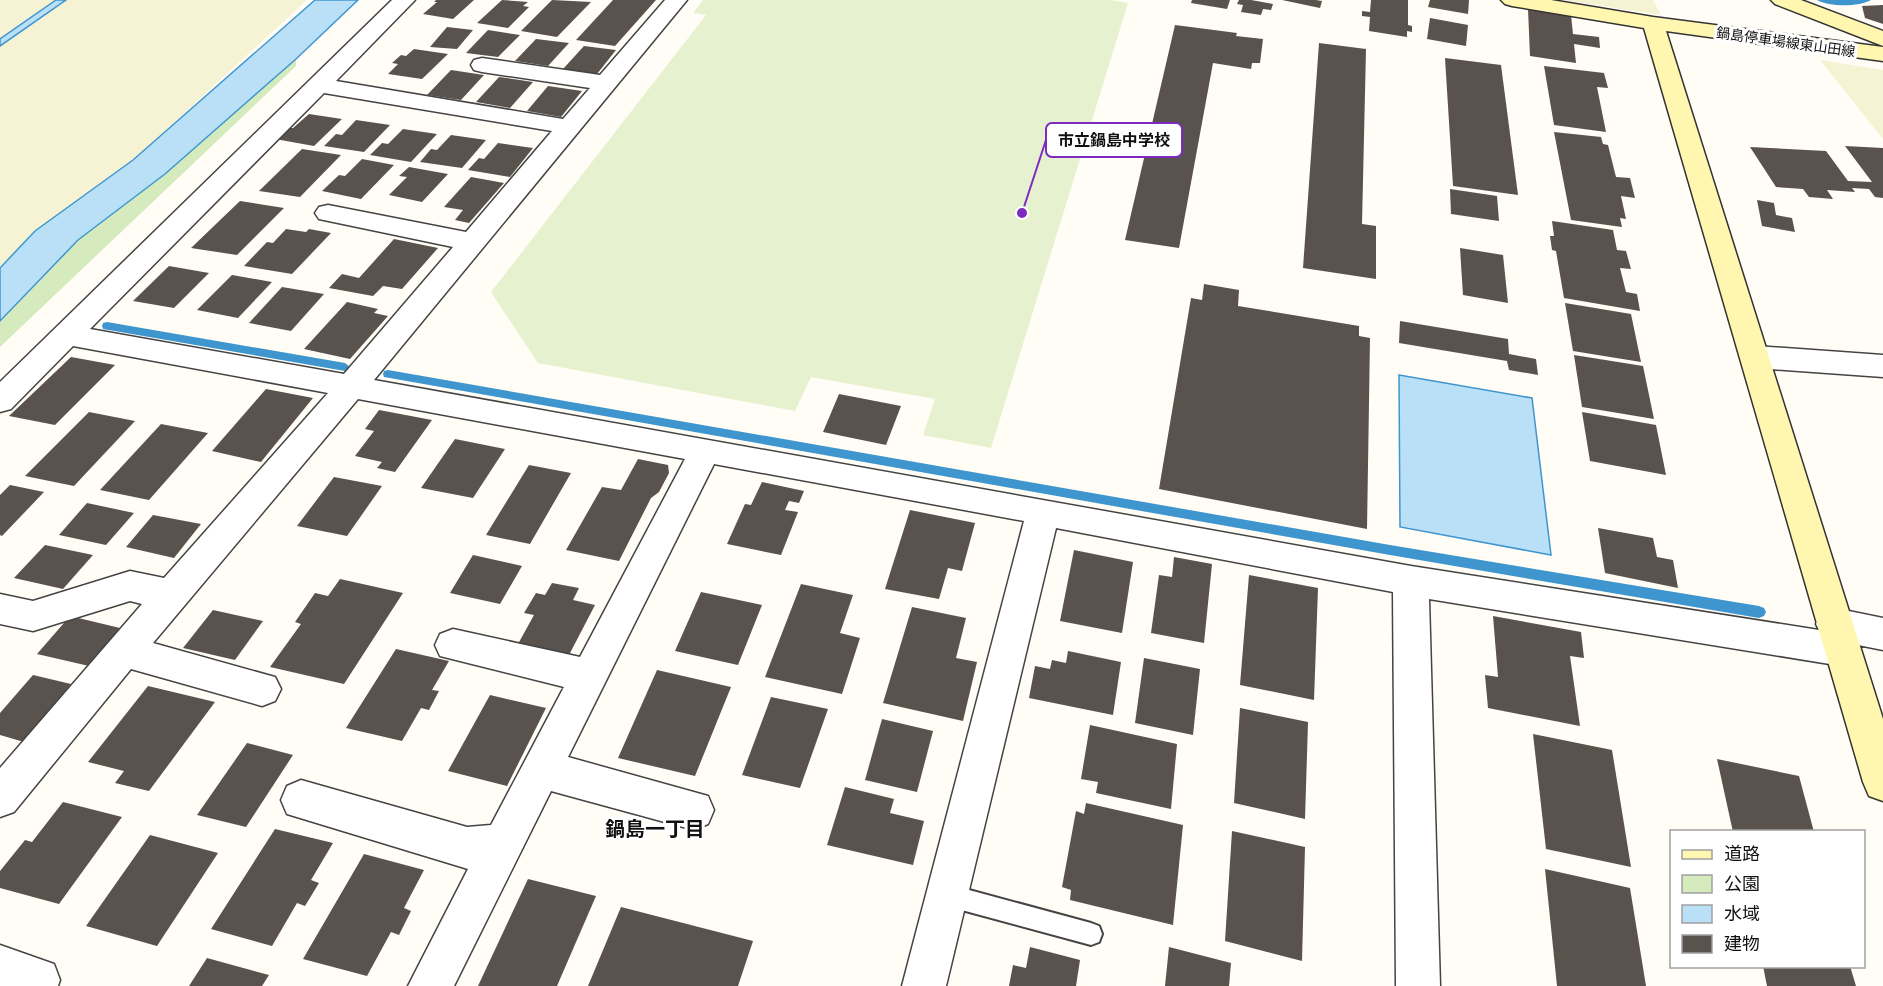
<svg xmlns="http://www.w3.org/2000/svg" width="1883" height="986" font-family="Georgia,'Noto Sans JP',serif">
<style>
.farmland{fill:#f6f3d4}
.green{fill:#d5ebbd}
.pitch{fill:#e6f2cf}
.water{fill:#b9e0f7;stroke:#3f96cf;stroke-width:1.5}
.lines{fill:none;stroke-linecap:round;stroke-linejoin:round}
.stream{fill:#3f96cf;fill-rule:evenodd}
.building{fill:#5a524d}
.lane-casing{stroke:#444;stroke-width:4}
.street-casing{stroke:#444;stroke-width:3}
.secondary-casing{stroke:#333;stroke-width:3}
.lane{fill:#fff;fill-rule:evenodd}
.street{fill:#fff;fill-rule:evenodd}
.secondary{fill:#fff6b0;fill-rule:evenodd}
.labels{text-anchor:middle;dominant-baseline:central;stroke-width:6;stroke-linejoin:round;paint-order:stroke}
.far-street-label{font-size:14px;fill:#111;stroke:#fff}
.near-neighbourhood-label{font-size:20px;font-weight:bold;fill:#111;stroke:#fff}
.leader{fill:none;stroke:#7b2cbf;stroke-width:2}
.callout-dot{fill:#7b2cbf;stroke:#fff;stroke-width:2}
.callout{fill:#fff;stroke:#7b2cbf;stroke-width:2}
.callout-label{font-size:16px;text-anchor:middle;font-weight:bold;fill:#111}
</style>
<rect width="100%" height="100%" fill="#fffdf5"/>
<!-- farmland -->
<g class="farmland">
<polygon points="0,0 307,0 133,160 35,231 0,268"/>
<polygon points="1561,0 1653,0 1661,15"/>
<polygon points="1820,60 1883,70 1883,139"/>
</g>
<!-- green -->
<polygon class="green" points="296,59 296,66 0,347 0,321 78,240 165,174"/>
<!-- pitch -->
<polygon class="pitch" points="703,0 1111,0 1128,3 991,448 923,435 935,399 811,377 795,411 538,363 491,292 706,15 693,13"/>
<!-- water -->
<g class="water">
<polygon points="56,0 66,0 0,46 0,39"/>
<polygon points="315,0 358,0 296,59 165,174 78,240 0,321 0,268 35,231 133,160"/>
<polygon points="1399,375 1532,398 1551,555 1400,527"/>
</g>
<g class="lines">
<!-- stream -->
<g class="stream">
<path d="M1817,0H1871C1859,7 1829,7 1817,0Z"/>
<polygon points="107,322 345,363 350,367 345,371 103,329 102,326 103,323"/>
<polygon points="388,370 1390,545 1759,606 1764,608 1766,612 1764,616 1759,618 1390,555 384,377 383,374 384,371"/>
</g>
</g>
<!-- building -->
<g class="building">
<polygon points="436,0 474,0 453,19 423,14 437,2 434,2"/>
<polygon points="502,0 528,2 523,6 529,7 508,28 477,23"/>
<polygon points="552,0 591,2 557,37 521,31"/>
<polygon points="613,0 656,0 615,46 576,40"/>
<polygon points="1192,0 1230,0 1227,9 1191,3"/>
<polygon points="1239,0 1251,0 1273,4 1271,10 1263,9 1261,15 1241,12 1243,5 1237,4"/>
<polygon points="1282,0 1316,0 1322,1 1320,8"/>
<polygon points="1371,0 1408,0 1408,25 1412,26 1412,32 1407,31 1407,37 1369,31 1370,17 1362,16 1362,11 1370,12"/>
<polygon points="1430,0 1469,0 1468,14 1428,7"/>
<polygon points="1883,5 1883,24 1865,18 1862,6"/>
<polygon points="1528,9 1571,15 1573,34 1599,37 1600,48 1574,44 1576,63 1530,56"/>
<polygon points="1430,18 1468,25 1466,46 1427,39"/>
<polygon points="1175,25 1237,33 1236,36 1263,39 1260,63 1252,63 1251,69 1213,63 1179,248 1125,240"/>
<polygon points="447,27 473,30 457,49 430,47"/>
<polygon points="488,30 520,35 498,57 466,53"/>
<polygon points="536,39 569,43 548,66 515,61"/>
<polygon points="1319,43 1366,49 1362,224 1376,226 1376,279 1303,268"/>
<polygon points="584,46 616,50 597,74 563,69"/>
<polygon points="414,49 448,54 422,79 388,74 398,64 392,63 401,55 406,56"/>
<polygon points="1445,58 1501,65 1518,195 1453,186"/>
<polygon points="1544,66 1604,73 1608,88 1597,87 1606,132 1554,125"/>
<polygon points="451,70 484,75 461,100 427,95"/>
<polygon points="499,77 533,82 510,108 476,102"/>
<polygon points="548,86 582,91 561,117 527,111"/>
<polygon points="309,114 342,119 314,146 275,139 288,128 293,128"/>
<polygon points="356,120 390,125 364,152 324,146 336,134 342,135"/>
<polygon points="403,129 437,134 411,162 370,155 382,143 388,144"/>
<polygon points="1554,132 1601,137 1603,144 1608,145 1616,177 1630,178 1635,198 1621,196 1626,219 1620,218 1622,227 1571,220"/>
<polygon points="451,135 486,140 462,168 420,162 431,149 437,150"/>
<polygon points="498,143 533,148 510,177 468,170 479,158 484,159"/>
<polygon points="1845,146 1883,148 1883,198 1875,197 1869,189 1852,188 1855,192 1827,190 1833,199 1809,197 1803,189 1776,187 1750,147 1826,151 1848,181 1872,182"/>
<polygon points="302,149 341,155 300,197 259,191"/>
<polygon points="362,159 394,165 361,199 322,191 339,175 345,176"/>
<polygon points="409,167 448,174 422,202 389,195 407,177 399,176"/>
<polygon points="471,177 504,183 469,223 455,220 463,210 444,207"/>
<polygon points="1450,189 1497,196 1499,221 1451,214"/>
<polygon points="1757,200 1774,203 1776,215 1792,218 1795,232 1762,226"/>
<polygon points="240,201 284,208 237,255 191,248"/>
<polygon points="1552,221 1613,230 1617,250 1626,251 1631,269 1620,268 1626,292 1637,294 1640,311 1564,298 1556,251 1552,250 1550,236 1554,236"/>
<polygon points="286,229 306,232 309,229 331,233 292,274 244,266 267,242 273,243"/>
<polygon points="394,239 438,248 402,289 383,286 373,296 329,288 342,274 359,278"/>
<polygon points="1460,248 1503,255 1508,303 1463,295"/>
<polygon points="169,266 209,273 174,308 133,301"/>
<polygon points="232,275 272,282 238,318 197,310"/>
<polygon points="1204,284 1239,290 1238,306 1359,326 1359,336 1370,338 1367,529 1159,489 1191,298 1202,300"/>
<polygon points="282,287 324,294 291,331 249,323"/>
<polygon points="347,302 378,309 374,313 388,316 350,359 304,349"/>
<polygon points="1565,303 1631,314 1641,362 1573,351"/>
<polygon points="1400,321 1508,339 1509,354 1536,359 1538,375 1509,370 1507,361 1399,343"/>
<polygon points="1574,355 1643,366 1654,419 1582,407"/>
<polygon points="71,357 115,365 55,425 9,416"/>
<polygon points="266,389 313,398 261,462 212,451"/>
<polygon points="839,394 901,406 886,445 823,432"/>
<polygon points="379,410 432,420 395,472 377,468 382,462 355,456 374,431 365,429"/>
<polygon points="89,412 135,421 74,486 25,476"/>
<polygon points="1582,412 1656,425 1666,475 1590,461"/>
<polygon points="161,424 208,433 149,500 100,490"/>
<polygon points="455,439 505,449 473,498 421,488"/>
<polygon points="638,459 668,465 669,473 659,492 651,498 619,561 566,550 602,487 621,490"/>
<polygon points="529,465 571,473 530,544 486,535"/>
<polygon points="334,477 382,486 347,536 297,526"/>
<polygon points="762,482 804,491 799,503 789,501 785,510 798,512 781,555 727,544 745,504 751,505"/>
<polygon points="10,485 44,492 2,536 0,535 0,495"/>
<polygon points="87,503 134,513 106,545 59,535"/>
<polygon points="910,510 975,523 962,571 948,568 939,599 885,589"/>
<polygon points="153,515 201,524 174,558 126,547"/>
<polygon points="1598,528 1653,538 1657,557 1673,560 1678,588 1605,573"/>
<polygon points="45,545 93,555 63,589 14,578"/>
<polygon points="1074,550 1133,562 1122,633 1060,621"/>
<polygon points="473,555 522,566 500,604 450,593"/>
<polygon points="1174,557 1212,564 1204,643 1151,633 1159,575 1172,577"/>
<polygon points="1249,575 1318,588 1314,700 1240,685"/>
<polygon points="340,579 403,593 344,684 270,667 301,624 295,622 315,593 328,596"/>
<polygon points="552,583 579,588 573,600 595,605 569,655 518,644 534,615 524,613 536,593 545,595"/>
<polygon points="801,584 853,595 840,633 860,638 842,694 765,677"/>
<polygon points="701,592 762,605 738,665 675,651"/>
<polygon points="912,607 966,618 956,658 977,662 963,721 883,703"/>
<polygon points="213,610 263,621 235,660 183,648"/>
<polygon points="70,616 120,628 89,666 37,654"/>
<polygon points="1493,616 1581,632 1584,658 1570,656 1580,726 1488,708 1485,675 1498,677"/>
<polygon points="396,649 449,661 432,690 439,691 429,710 421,708 402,741 346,728"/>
<polygon points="1068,651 1121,662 1113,715 1029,698 1035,666 1050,669 1052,660 1066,663"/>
<polygon points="1144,658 1200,669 1193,735 1135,723"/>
<polygon points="657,670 731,687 695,776 618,758"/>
<polygon points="33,675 71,684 24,742 0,735 0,713"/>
<polygon points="148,686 215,702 149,791 115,783 124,771 88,762"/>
<polygon points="490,695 546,708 507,786 448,771"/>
<polygon points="771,697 828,709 800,788 742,775"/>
<polygon points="1240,708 1308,722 1305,819 1234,803"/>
<polygon points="882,719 933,731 917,792 865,780"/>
<polygon points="1090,725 1177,744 1171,809 1096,793 1098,782 1081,779"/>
<polygon points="1533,734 1612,750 1631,867 1546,849"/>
<polygon points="247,743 293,755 246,827 197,815"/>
<polygon points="1717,759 1799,776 1814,832 1733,832"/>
<polygon points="845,787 894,799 890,813 924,821 913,865 827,845"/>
<polygon points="63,802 122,817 59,904 0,888 0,871 25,840 32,842"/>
<polygon points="1086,803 1183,825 1173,925 1070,900 1071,890 1062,887 1076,811 1084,814"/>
<polygon points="275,829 333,843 311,880 319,883 305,906 297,903 272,946 211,929"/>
<polygon points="1232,831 1305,847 1302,961 1225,941"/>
<polygon points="150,835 218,853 157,946 86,926"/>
<polygon points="364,854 424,870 404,908 411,911 399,935 391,932 367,976 303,959"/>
<polygon points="1545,869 1630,888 1646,986 1557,986"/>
<polygon points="528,879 596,896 557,986 478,986"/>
<polygon points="621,907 753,941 738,986 588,986"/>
<polygon points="1030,947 1080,960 1076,986 1009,986 1013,965 1026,968"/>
<polygon points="1169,947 1231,963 1229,986 1165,986"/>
<polygon points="207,958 269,975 262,986 189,986"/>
<polygon points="1763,966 1850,966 1856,986 1767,986"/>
</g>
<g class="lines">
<!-- lane casing -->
<g class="lane-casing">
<polygon id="lane" points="947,884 1091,923 1099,926 1102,934 1099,942 1091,945 947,906 939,903 936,895 939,887"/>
</g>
<!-- street casing -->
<g class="street-casing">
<g id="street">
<path d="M392,0H415L336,81L563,119L590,88L482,72L474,70L471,65L474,60L482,58L600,75L665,0H687L374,380L1411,566L1819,630L1816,624L1821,613L1834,608L1883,618V650L1858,645L1860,650L1855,661L1842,666L1429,599L1440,986H1396L1393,592L1056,528L946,986H902L1024,521L714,464L568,757L708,796L714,810L708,824L694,830L551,791L454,986H408L468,869L287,814L281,800L287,786L301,780L467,827L491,825L564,687L440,656L435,645L440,634L453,629L580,657L685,459L358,399L153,643L275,677L281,689L275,701L262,706L131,669L14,812L0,817V768L142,604L130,601L33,631L0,624V594L33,601L130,571L164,578L328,393L73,346L11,409L0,412V382ZM324,93L552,131L466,232L328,205L319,207L315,213L319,219L453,247L344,374L90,329Z"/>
<polygon points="1755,346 1883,355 1883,377 1755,368 1744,364 1740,357 1744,350"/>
<polygon points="0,945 54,964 60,980 58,986 0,986"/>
</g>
</g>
<!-- secondary casing -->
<g class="secondary-casing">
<g id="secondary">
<polygon points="1501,0 1551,0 1653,17 1883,47 1883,61 1666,31 1883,719 1883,801 1869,796 1863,782 1644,28 1512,6 1505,4"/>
<polygon points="1771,0 1801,0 1883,31 1883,46 1775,4"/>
</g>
</g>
<!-- lane -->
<use href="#lane" class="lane"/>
<!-- street -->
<use href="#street" class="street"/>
<!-- secondary -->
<use href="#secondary" class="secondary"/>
</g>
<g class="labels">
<!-- far-street labels -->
<g class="far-street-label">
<text transform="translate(1786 41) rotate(8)">鍋島停車場線東山田線</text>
</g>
<!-- near-neighbourhood labels -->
<g class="near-neighbourhood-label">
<text x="655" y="827">鍋島一丁目</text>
</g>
</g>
<!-- callouts -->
<path class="leader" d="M1022 213L1046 140"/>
<circle class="callout-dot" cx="1022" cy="213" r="6"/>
<rect class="callout" x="1046" y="123" width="136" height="34" rx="6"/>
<g class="callout-label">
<text x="1114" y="146">市立鍋島中学校</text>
</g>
<!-- legend -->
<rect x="1670" y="830" width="195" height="138" fill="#ffffff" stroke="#a0a0a0" stroke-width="1.5"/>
<rect x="1682" y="850" width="30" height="9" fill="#fff6b0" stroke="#a0a0a0" stroke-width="1.5"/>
<text x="1724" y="860" font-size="18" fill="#111111">道路</text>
<rect x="1682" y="875" width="30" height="18" fill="#d5ebbd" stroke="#a0a0a0" stroke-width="1.5"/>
<text x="1724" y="890" font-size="18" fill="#111111">公園</text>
<rect x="1682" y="905" width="30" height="18" fill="#b9e0f7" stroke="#a0a0a0" stroke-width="1.5"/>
<text x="1724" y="920" font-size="18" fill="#111111">水域</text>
<rect x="1682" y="935" width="30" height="18" fill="#5a524d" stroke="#a0a0a0" stroke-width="1.5"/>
<text x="1724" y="950" font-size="18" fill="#111111">建物</text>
</svg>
